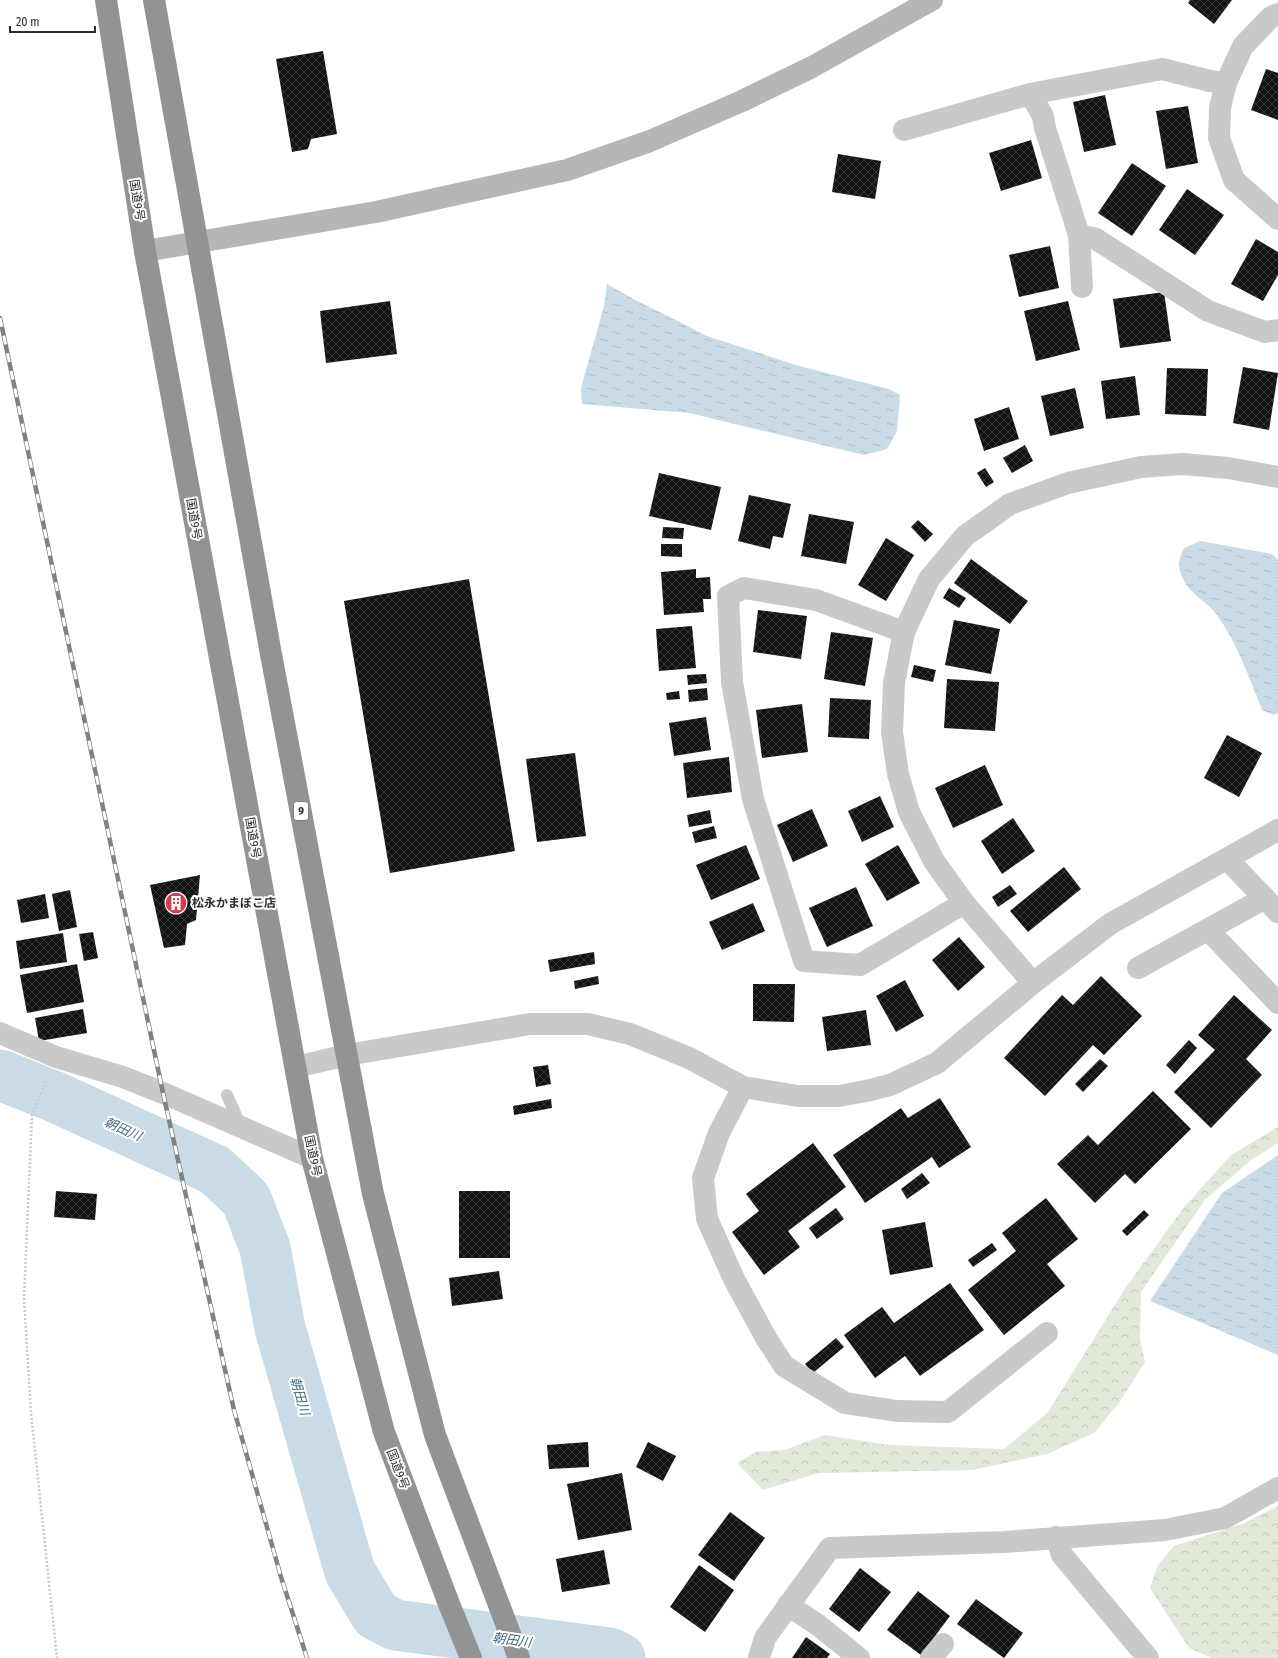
<svg xmlns="http://www.w3.org/2000/svg" width="1278" height="1658" font-family="'Fira Sans Condensed','Noto Sans JP',sans-serif">
<style>
.forest{fill:url(#forest-crowns)}
.water{fill:url(#water-ripples)}
.lines{fill:none;stroke-linecap:round;stroke-linejoin:round}
.river{stroke:#c9dbe7;stroke-width:51}
.building{fill:url(#building-cross-hatch)}
.path{stroke:#c9c9c9;stroke-width:2.5;stroke-dasharray:2 2;stroke-linecap:butt}
.lane{stroke:#c9c9c9;stroke-width:12}
.street{stroke:#c9c9c9;stroke-width:22}
.secondary{stroke:#b6b6b6;stroke-width:22}
.highway{stroke:#939393;stroke-width:22}
.rail-casing{stroke:#818181;stroke-width:4.5}
.rail{stroke:#fff;stroke-width:3;stroke-dasharray:9;stroke-linecap:butt}
.labels{text-anchor:middle;dominant-baseline:central;stroke-width:4;stroke-linejoin:round;paint-order:stroke}
.shield{fill:#fff;stroke:#6b6b6b;stroke-width:1}
.shield-label{font-size:11px;font-weight:bold;fill:#2c2c2c}
.street-label{font-size:12px;fill:#2c2c2c;stroke:#fff}
.poi-label{font-size:12px;font-weight:bold;fill:#2c2c2c;stroke:#fff;text-anchor:start}
.water-label{font-size:13px;font-style:italic;fill:#426b86;stroke:#fff}
</style>
<defs>
<pattern id="forest-crowns" width="20" height="18" patternUnits="userSpaceOnUse"><rect width="20" height="18" fill="#e2e9db"/><path d="M2 6a3 3 0 1 1 6 0M12 15a3 3 0 1 1 6 0" fill="none" stroke="#c2c8bc"/></pattern>
<pattern id="water-ripples" width="26" height="14" patternUnits="userSpaceOnUse"><rect width="26" height="14" fill="#c9dbe7"/><path d="M2 4q2-2 4 0t4 0M15 11q2-2 4 0t4 0" fill="none" stroke="#adbcc6"/></pattern>
<pattern id="building-cross-hatch" width="8" height="8" patternUnits="userSpaceOnUse"><rect width="8" height="8" fill="#131313"/><path d="M0 0l8 8M0 8l8-8" fill="none" stroke="#363636"/></pattern>
</defs>
<rect width="100%" height="100%" fill="#fff"/>
<!-- forest -->
<g class="forest">
<polygon points="1278,1127 1278,1143 1251,1160 1205,1200 1141,1292 1140,1339 1145,1362 1119,1403 1094,1433 1047,1454 972,1470 819,1473 763,1490 737,1463 756,1452 784,1450 825,1435 889,1445 1004,1449 1048,1412 1126,1287 1185,1206 1231,1155"/>
<polygon points="1278,1506 1278,1658 1212,1658 1189,1648 1150,1588 1158,1565 1174,1546 1242,1524"/>
</g>
<!-- water -->
<g class="water">
<polygon points="607,284 635,300 668,316 707,336 799,366 889,389 900,395 897,431 887,449 864,455 689,413 582,404 581,388 604,306"/>
<path d="M1200,541L1272,554L1278,560V713L1273,715L1262,710C1249,677 1238,645 1217,615C1207,601 1189,594 1182,577C1177,564 1179,560 1184,548Z"/>
<polygon points="1278,1155 1278,1355 1150,1301 1222,1193"/>
</g>
<g class="lines">
<!-- river -->
<polyline class="river" points="0,1075 53,1096 215,1170 246,1199 265,1248 280,1328 350,1572 376,1615 395,1625 610,1653 620,1658"/>
</g>
<!-- building -->
<g class="building">
<polygon points="1190,0 1232,0 1214,24 1188,3"/>
<polygon points="323,51 337,134 311,139 308,149 292,152 276,59"/>
<polygon points="1266,69 1278,73 1278,120 1251,110"/>
<polygon points="1105,95 1116,145 1084,152 1073,102"/>
<polygon points="1188,106 1198,163 1166,169 1156,111"/>
<polygon points="1031,140 1042,178 1001,191 989,153"/>
<polygon points="838,154 881,161 875,199 832,192"/>
<polygon points="1132,163 1166,186 1132,236 1098,213"/>
<polygon points="1187,189 1224,215 1195,255 1159,230"/>
<polygon points="1256,239 1278,252 1278,275 1263,301 1231,284"/>
<polygon points="1050,246 1059,288 1019,297 1009,255"/>
<polygon points="1164,292 1171,341 1120,348 1113,299"/>
<polygon points="390,301 397,354 326,363 320,311"/>
<polygon points="1068,301 1080,350 1036,361 1024,311"/>
<polygon points="1243,367 1278,373 1269,430 1233,423"/>
<polygon points="1167,368 1208,369 1206,416 1165,414"/>
<polygon points="1135,376 1140,415 1106,419 1101,381"/>
<polygon points="1075,388 1084,428 1050,436 1041,396"/>
<polygon points="1009,407 1019,439 984,451 974,419"/>
<polygon points="1025,445 1033,461 1012,473 1003,458"/>
<polygon points="985,468 994,482 986,487 977,473"/>
<polygon points="659,473 721,487 711,530 649,516"/>
<polygon points="749,495 791,504 783,538 773,536 770,549 738,541"/>
<polygon points="809,514 854,522 846,564 801,556"/>
<polygon points="918,520 933,534 925,542 911,527"/>
<polygon points="663,527 684,528 683,539 662,538"/>
<polygon points="886,538 914,555 886,601 858,585"/>
<polygon points="661,544 682,544 682,557 661,556"/>
<polygon points="971,559 1028,601 1010,624 954,583"/>
<polygon points="696,569 696,578 710,577 711,599 703,599 704,612 664,615 661,572"/>
<polygon points="469,579 515,851 390,873 344,601"/>
<polygon points="949,588 966,598 959,608 943,598"/>
<polygon points="758,610 807,616 801,659 753,652"/>
<polygon points="954,620 1000,629 991,674 945,665"/>
<polygon points="692,626 696,668 659,671 656,629"/>
<polygon points="831,632 873,638 865,686 824,679"/>
<polygon points="914,665 936,670 933,682 911,677"/>
<polygon points="706,674 707,683 688,685 687,675"/>
<polygon points="947,679 999,682 995,731 944,728"/>
<polygon points="707,688 708,700 689,702 688,690"/>
<polygon points="679,691 680,699 667,700 666,693"/>
<polygon points="830,698 871,700 869,739 828,737"/>
<polygon points="802,704 808,752 762,758 756,710"/>
<polygon points="706,717 711,750 674,756 669,723"/>
<polygon points="1227,735 1262,753 1239,797 1204,778"/>
<polygon points="575,753 586,836 537,842 526,759"/>
<polygon points="729,757 732,792 687,798 683,763"/>
<polygon points="985,765 1003,805 953,828 935,788"/>
<polygon points="880,796 894,827 862,842 848,811"/>
<polygon points="812,809 828,846 793,862 777,825"/>
<polygon points="710,810 712,823 689,827 687,815"/>
<polygon points="1013,818 1035,851 1002,874 981,841"/>
<polygon points="714,826 717,838 695,843 692,832"/>
<polygon points="746,845 760,879 711,900 696,865"/>
<polygon points="898,845 920,883 887,901 865,864"/>
<polygon points="1064,867 1081,889 1028,932 1010,911"/>
<polygon points="200,875 196,920 187,924 185,945 164,948 150,885"/>
<polygon points="1010,885 1017,894 998,907 992,897"/>
<polygon points="856,887 873,926 827,947 809,908"/>
<polygon points="70,890 77,927 59,931 52,894"/>
<polygon points="45,894 49,918 21,923 17,900"/>
<polygon points="753,903 765,931 722,950 709,922"/>
<polygon points="93,932 98,958 84,961 79,934"/>
<polygon points="63,933 67,962 20,969 16,941"/>
<polygon points="959,937 985,967 958,991 932,960"/>
<polygon points="594,952 595,964 550,972 548,960"/>
<polygon points="77,964 84,1002 27,1013 20,975"/>
<polygon points="598,976 599,984 575,989 574,981"/>
<polygon points="1101,976 1142,1016 1104,1055 1093,1045 1045,1096 1004,1058 1062,995 1073,1005"/>
<polygon points="905,980 924,1016 896,1032 876,996"/>
<polygon points="753,984 795,984 794,1022 753,1021"/>
<polygon points="1234,995 1272,1030 1246,1059 1262,1075 1211,1128 1174,1092 1215,1050 1198,1035"/>
<polygon points="83,1009 87,1033 39,1041 35,1018"/>
<polygon points="866,1010 871,1045 827,1051 822,1017"/>
<polygon points="1189,1040 1197,1048 1175,1074 1166,1065"/>
<polygon points="1100,1059 1108,1066 1083,1092 1075,1084"/>
<polygon points="548,1065 551,1084 536,1087 533,1067"/>
<polygon points="1153,1091 1191,1129 1135,1184 1125,1174 1095,1203 1057,1164 1088,1135 1098,1145"/>
<polygon points="940,1098 971,1147 939,1168 932,1157 865,1203 833,1155 901,1108 908,1118"/>
<polygon points="551,1099 552,1108 514,1115 513,1106"/>
<polygon points="813,1143 846,1187 788,1231 800,1247 764,1275 732,1232 759,1211 746,1194"/>
<polygon points="922,1173 930,1183 907,1199 901,1189"/>
<polygon points="56,1191 97,1194 95,1220 54,1217"/>
<rect x="459" y="1191" width="51" height="67"/>
<polygon points="1046,1198 1078,1239 1047,1264 1065,1286 1004,1335 968,1290 1016,1251 1002,1233"/>
<polygon points="836,1208 844,1219 817,1239 809,1228"/>
<polygon points="1144,1210 1149,1215 1127,1236 1122,1231"/>
<polygon points="925,1222 933,1267 890,1275 882,1230"/>
<polygon points="992,1243 997,1250 973,1267 968,1260"/>
<polygon points="499,1271 503,1299 452,1306 449,1278"/>
<polygon points="950,1283 984,1330 920,1376 905,1356 875,1378 844,1335 882,1307 894,1323"/>
<polygon points="836,1338 844,1347 813,1373 805,1364"/>
<polygon points="588,1442 589,1467 549,1469 547,1445"/>
<polygon points="648,1442 676,1456 663,1481 636,1467"/>
<polygon points="622,1473 632,1530 578,1540 567,1484"/>
<polygon points="730,1512 765,1538 734,1581 698,1555"/>
<polygon points="604,1550 610,1584 562,1592 556,1559"/>
<polygon points="699,1565 734,1590 705,1632 670,1607"/>
<polygon points="860,1568 891,1592 859,1632 829,1609"/>
<polygon points="918,1591 950,1616 921,1655 887,1630"/>
<polygon points="976,1599 1023,1633 1004,1658 957,1624"/>
<polygon points="806,1637 830,1654 827,1658 792,1658"/>
</g>
<g class="lines">
<!-- path -->
<polyline class="path" points="46,1081 32,1115 24,1299 31,1413 57,1658"/>
<!-- lane -->
<polyline class="lane" points="227,1095 241,1127"/>
<!-- street -->
<g class="street">
<polyline points="1278,14 1271,17 1243,46 1226,83 1220,108 1219,138 1234,180 1278,219"/>
<polyline points="1226,83 1210,81 1162,69 1030,94 1043,116 1045,128 1079,235 1096,239 1208,311 1265,332 1278,330"/>
<polyline points="904,130 1030,94"/>
<polyline points="1079,235 1082,287"/>
<polyline points="904,632 816,600 744,588 728,596 732,682 753,799 804,961 860,965 964,903"/>
<polyline points="1227,859 1278,912"/>
<polyline points="1208,930 1278,1003"/>
<polyline points="1138,968 1265,898"/>
<polyline points="1033,983 964,903 934,861 909,812 898,774 892,732 894,683 904,632 929,579 965,536 1010,504 1068,483 1141,467 1183,464 1228,468 1278,477"/>
<polyline points="0,1033 56,1057 123,1077 163,1093 312,1158"/>
<polyline points="296,1067 347,1055 530,1024 588,1024 630,1034 689,1058 743,1087 798,1096 839,1096 866,1091 890,1085 937,1063 1033,983 1110,924 1278,830"/>
<polyline points="743,1087 719,1133 703,1178 707,1219 734,1279 766,1338 784,1366 845,1403 897,1411 948,1412 1047,1333"/>
<polyline points="1056,1537 1062,1555 1148,1658"/>
<polyline points="788,1605 818,1625 859,1658"/>
<polyline points="759,1658 765,1638 830,1548 1004,1542 1165,1530 1225,1518 1278,1488"/>
<polyline points="931,1658 943,1644"/>
</g>
<!-- secondary -->
<polyline class="secondary" points="145,251 376,212 567,170 650,141 742,101 812,67 932,0"/>
<!-- highway -->
<g class="highway">
<polyline points="106,0 145,251 312,1158 384,1432 449,1604 471,1658"/>
<polyline points="154,0 270,649 373,1194 435,1435 519,1658"/>
</g>
<!-- rail casing -->
<g class="rail-casing">
<polyline id="rail" points="0,318 163,1093 234,1410 281,1577 307,1658"/>
</g>
<!-- rail -->
<use href="#rail" class="rail"/>
</g>
<!-- icons -->
<defs>
<g id="building-disc" transform="scale(1.15)"><circle r="9.5" fill="#d43d46" stroke="#fff"/><path d="M-4-6H4V6H1V3H-1V6H-4ZM-2.5-4.3h1.7v1.8h-1.7ZM.8-4.3h1.7v1.8H.8ZM-2.5-1h1.7V.8h-1.7ZM.8-1h1.7V.8H.8Z" fill="#fff"/></g>
</defs>
<g fill-rule="evenodd">
<use href="#building-disc" x="176" y="903"/>
</g>
<g class="labels">
<!-- shield labels -->
<rect class="shield" x="294" y="802" width="14" height="18" rx="3"/>
<g class="shield-label">
<text x="301" y="811">9</text>
</g>
<!-- street labels -->
<g class="street-label">
<text transform="translate(137 200) rotate(81)">国道9号</text>
<text transform="translate(194 519) rotate(80)">国道9号</text>
<text transform="translate(253 838) rotate(80)">国道9号</text>
<text transform="translate(313 1156) rotate(78)">国道9号</text>
<text transform="translate(398 1469) rotate(69)">国道9号</text>
</g>
<!-- poi labels -->
<g class="poi-label">
<text x="192" y="903">松永かまぼこ店</text>
</g>
<!-- water labels -->
<g class="water-label">
<text transform="translate(123 1129) rotate(24)">朝田川</text>
<text transform="translate(300 1396) rotate(74)">朝田川</text>
<text transform="translate(512 1640) rotate(8)">朝田川</text>
</g>
</g>
<!-- scale -->
<path d="M10 26v6h85v-6" fill="none" stroke="#2c2c2c" stroke-width="2"/>
<text x="16" y="26" font-size="12" fill="#2c2c2c" stroke="#ffffff" stroke-width="3" paint-order="stroke">20 m</text>
</svg>
